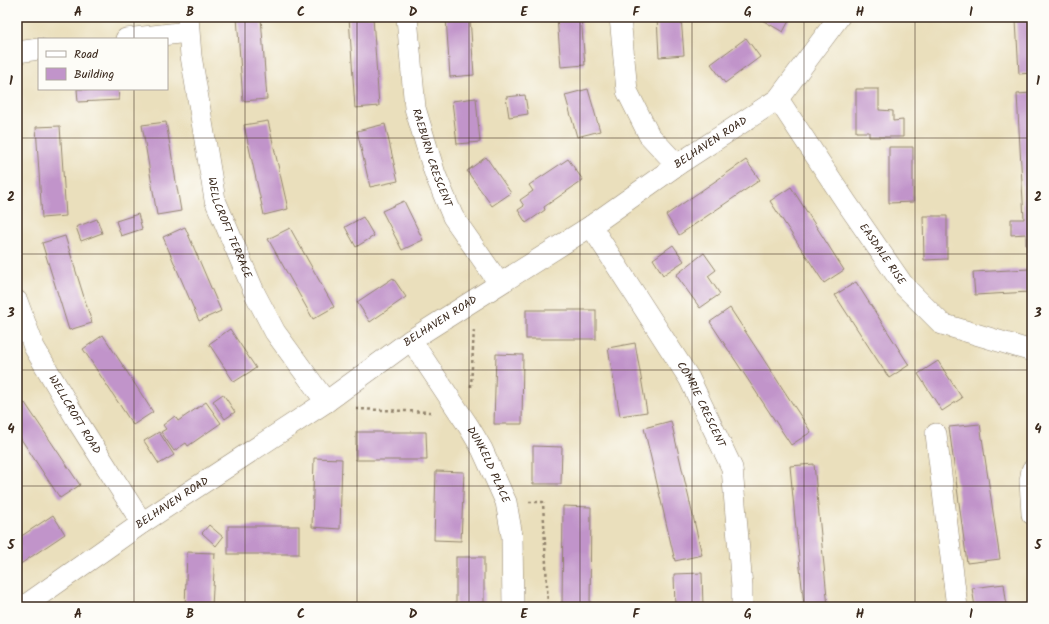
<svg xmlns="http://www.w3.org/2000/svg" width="1049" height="624" font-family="Kalam,sans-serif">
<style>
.building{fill:#c194ca}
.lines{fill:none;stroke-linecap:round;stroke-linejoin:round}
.minor-casing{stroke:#92846d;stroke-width:22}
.path{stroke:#92846d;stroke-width:2.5;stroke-dasharray:3 3;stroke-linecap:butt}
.minor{stroke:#fff;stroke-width:21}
.grid{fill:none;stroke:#3b2a1e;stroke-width:1;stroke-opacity:0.55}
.labels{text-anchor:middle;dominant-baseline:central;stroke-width:3;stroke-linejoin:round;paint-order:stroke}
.street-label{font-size:11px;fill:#3b2a1e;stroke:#fdfcf7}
.neatline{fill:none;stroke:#3b2a1e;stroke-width:1.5}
.grid-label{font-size:13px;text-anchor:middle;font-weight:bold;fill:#3b2a1e}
</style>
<rect width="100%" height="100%" fill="#fdfcf7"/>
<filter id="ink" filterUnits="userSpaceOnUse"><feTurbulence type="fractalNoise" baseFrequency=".025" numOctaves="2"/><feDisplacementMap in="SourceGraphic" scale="8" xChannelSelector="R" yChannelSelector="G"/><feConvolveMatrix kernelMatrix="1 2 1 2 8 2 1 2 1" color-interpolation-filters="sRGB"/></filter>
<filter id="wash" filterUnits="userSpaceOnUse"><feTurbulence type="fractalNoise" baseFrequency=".012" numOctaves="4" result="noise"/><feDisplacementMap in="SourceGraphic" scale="16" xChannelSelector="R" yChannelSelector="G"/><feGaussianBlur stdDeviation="0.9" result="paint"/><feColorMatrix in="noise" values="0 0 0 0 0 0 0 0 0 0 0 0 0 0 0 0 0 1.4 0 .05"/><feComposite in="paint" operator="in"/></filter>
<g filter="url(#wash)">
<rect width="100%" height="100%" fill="#eadfbc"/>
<g id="blocks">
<!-- building -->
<g class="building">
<polygon points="237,17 261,17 267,99 243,101"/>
<polygon points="349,17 373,17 379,106 355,108"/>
<polygon points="446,17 470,17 474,75 450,77"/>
<polygon points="557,17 581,17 585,65 561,67"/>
<polygon points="657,17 681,17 684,55 659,57"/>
<polygon points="764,17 791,17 783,32 762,20"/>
<polygon points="1002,17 1032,17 1032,73 1019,74 1016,20 1002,20"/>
<polygon points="746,38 760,57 725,83 711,64"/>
<polygon points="77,89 118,89 119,100 78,102"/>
<polygon points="588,89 600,131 577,137 565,95"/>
<polygon points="856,89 879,89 879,110 893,111 893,121 903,120 903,137 869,137 869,132 856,132"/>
<polygon points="1032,93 1032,246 1026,246 1026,234 1011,235 1011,219 1024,219 1017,94"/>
<polygon points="525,95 528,114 509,117 506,97"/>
<polygon points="476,98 480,142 457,144 452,101"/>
<polygon points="268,121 288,209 264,215 244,125"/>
<polygon points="166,122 181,211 157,215 142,125"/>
<polygon points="385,124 398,181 370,187 357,131"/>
<polygon points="60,126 66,216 42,218 36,127"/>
<polygon points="889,147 913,147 913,202 889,203"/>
<polygon points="486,157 511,193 492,206 467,171"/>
<polygon points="568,159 583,180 544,207 545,210 526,223 518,210 524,206 520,200 533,191 529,185"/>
<polygon points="746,160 760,180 679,235 666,215"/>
<polygon points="791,187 844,270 824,283 770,201"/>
<polygon points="404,201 423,240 402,250 382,211"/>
<polygon points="138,214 142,229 121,236 116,221"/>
<polygon points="923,216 947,216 947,259 924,260"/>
<polygon points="363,217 374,236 356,247 345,227"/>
<polygon points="97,219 102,233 81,241 76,227"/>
<polygon points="185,227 221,311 199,321 163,237"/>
<polygon points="290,228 334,307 313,319 268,239"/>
<polygon points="65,236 92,323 69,330 42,243"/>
<polygon points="673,245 684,261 663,275 653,259"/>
<polygon points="704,253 716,270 708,276 720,294 700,308 676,275"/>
<polygon points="1029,269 1030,292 975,295 973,272"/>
<polygon points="393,278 406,297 370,322 357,302"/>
<polygon points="856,282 909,365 889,378 835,295"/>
<polygon points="730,308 811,432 791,445 710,322"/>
<rect x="526" y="310" width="70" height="29"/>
<polygon points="230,329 256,368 234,382 209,344"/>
<polygon points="103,335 153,412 133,425 83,349"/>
<polygon points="635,343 647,412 620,416 608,348"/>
<polygon points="496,354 523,355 522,424 494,424"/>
<polygon points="938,361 962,398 942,411 918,374"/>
<polygon points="223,394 235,412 225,419 213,401"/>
<polygon points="206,402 221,423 188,446 186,443 174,451 161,432 166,429 163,425 175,416 178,421"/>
<polygon points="25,403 80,485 60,498 17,433 17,409"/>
<polygon points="671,421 702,555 675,561 644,428"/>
<polygon points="980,424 1000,559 967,563 949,427"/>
<polygon points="159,432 174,455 159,464 144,441"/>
<polygon points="356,432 426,432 427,460 356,460"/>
<polygon points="533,446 562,447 561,484 533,484"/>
<polygon points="314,458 342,459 340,529 312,527"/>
<polygon points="814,464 824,566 828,607 804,607 795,519 790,466"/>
<polygon points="436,471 464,472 461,541 434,540"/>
<polygon points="563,506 591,507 590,607 562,607"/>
<polygon points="53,515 65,534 19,565 17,562 17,539"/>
<polygon points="209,525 223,537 216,546 202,533"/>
<rect x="228" y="526" width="71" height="28"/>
<polygon points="187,552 215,553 212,607 185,607"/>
<rect x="456" y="557" width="28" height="50"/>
<polygon points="702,573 703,607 675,607 674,574"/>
<polygon points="1004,584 1007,607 975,607 972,588"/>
</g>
</g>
</g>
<g filter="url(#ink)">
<use href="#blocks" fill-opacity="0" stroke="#92846d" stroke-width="1"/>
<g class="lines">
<!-- minor casing -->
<g class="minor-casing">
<g id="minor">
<path id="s1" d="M188,17L191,56L215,200L255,294L275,332L326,402"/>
<path id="s2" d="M407,17L415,108L435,174L453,217L499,283"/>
<polyline points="620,17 627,91 649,135 677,165"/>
<polyline points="126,39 188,32"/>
<polyline points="17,52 39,49"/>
<path id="s3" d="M778,99L846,202L904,286L942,324L1032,351"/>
<path id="s4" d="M591,226L689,378L732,468L742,587V607"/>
<path id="s5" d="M17,301L34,347L78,422L142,523"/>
<path id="s6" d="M411,340L469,427L482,449L506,502L512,536L513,607"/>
<polyline points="936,434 957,607"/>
<polyline points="1032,470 1030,481 1032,514"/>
<path id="s7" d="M23,607L142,523L326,402L411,340L591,226L677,165L778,99L839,17"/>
</g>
</g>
<!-- path -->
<g class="path">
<polyline points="471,387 474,328"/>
<polyline points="356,409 431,412"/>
<polyline points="529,502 543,502 548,607"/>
</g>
<!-- minor -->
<use href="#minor" class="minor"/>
</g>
</g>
<!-- grid -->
<path class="grid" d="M134,17V39M245,17V607M357,17V607M469,17V607M580,17V607M692,17V607M804,17V607M915,17V607M134,89V607M17,138H1032M17,254H1032M17,370H1032M17,486H1032"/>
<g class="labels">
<!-- street labels -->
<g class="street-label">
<text stroke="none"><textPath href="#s7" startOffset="830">BELHAVEN ROAD</textPath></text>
<text stroke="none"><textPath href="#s2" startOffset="144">RAEBURN CRESCENT</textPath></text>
<text stroke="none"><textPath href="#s1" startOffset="216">WELLCROFT TERRACE</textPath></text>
<text stroke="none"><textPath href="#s3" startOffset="187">EASDALE RISE</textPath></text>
<text stroke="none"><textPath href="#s7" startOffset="506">BELHAVEN ROAD</textPath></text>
<text stroke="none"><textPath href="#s4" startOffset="210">COMRIE CRESCENT</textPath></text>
<text stroke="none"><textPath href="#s5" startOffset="128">WELLCROFT ROAD</textPath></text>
<text stroke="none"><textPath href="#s6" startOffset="147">DUNKELD PLACE</textPath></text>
<text stroke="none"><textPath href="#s7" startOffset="182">BELHAVEN ROAD</textPath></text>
</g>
</g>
<!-- margin -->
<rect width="1049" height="624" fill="none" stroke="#fdfcf7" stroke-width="44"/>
<!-- legend -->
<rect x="38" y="38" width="130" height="52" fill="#fdfcf7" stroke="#afa8a0"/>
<rect x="46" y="51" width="20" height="6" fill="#ffffff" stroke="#afa8a0"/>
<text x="74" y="58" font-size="12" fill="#3b2a1e">Road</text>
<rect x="46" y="68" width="20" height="12" fill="#c194ca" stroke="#afa8a0"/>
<text x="74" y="78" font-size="12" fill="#3b2a1e">Building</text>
<rect x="22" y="22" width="1005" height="580" class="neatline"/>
<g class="grid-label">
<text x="78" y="16">A</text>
<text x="190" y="16">B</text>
<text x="301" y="16">C</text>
<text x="413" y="16">D</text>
<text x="524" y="16">E</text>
<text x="636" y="16">F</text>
<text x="748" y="16">G</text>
<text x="860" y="16">H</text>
<text x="971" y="16">I</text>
<text x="11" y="85">1</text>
<text x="1038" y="85">1</text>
<text x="11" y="201">2</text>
<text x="1038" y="201">2</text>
<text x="11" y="317">3</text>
<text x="1038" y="317">3</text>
<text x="11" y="433">4</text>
<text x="1038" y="433">4</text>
<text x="11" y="549">5</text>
<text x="1038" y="549">5</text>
<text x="78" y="618">A</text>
<text x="190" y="618">B</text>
<text x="301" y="618">C</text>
<text x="413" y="618">D</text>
<text x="524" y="618">E</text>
<text x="636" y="618">F</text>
<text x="748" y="618">G</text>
<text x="860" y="618">H</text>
<text x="971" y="618">I</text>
</g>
</svg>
